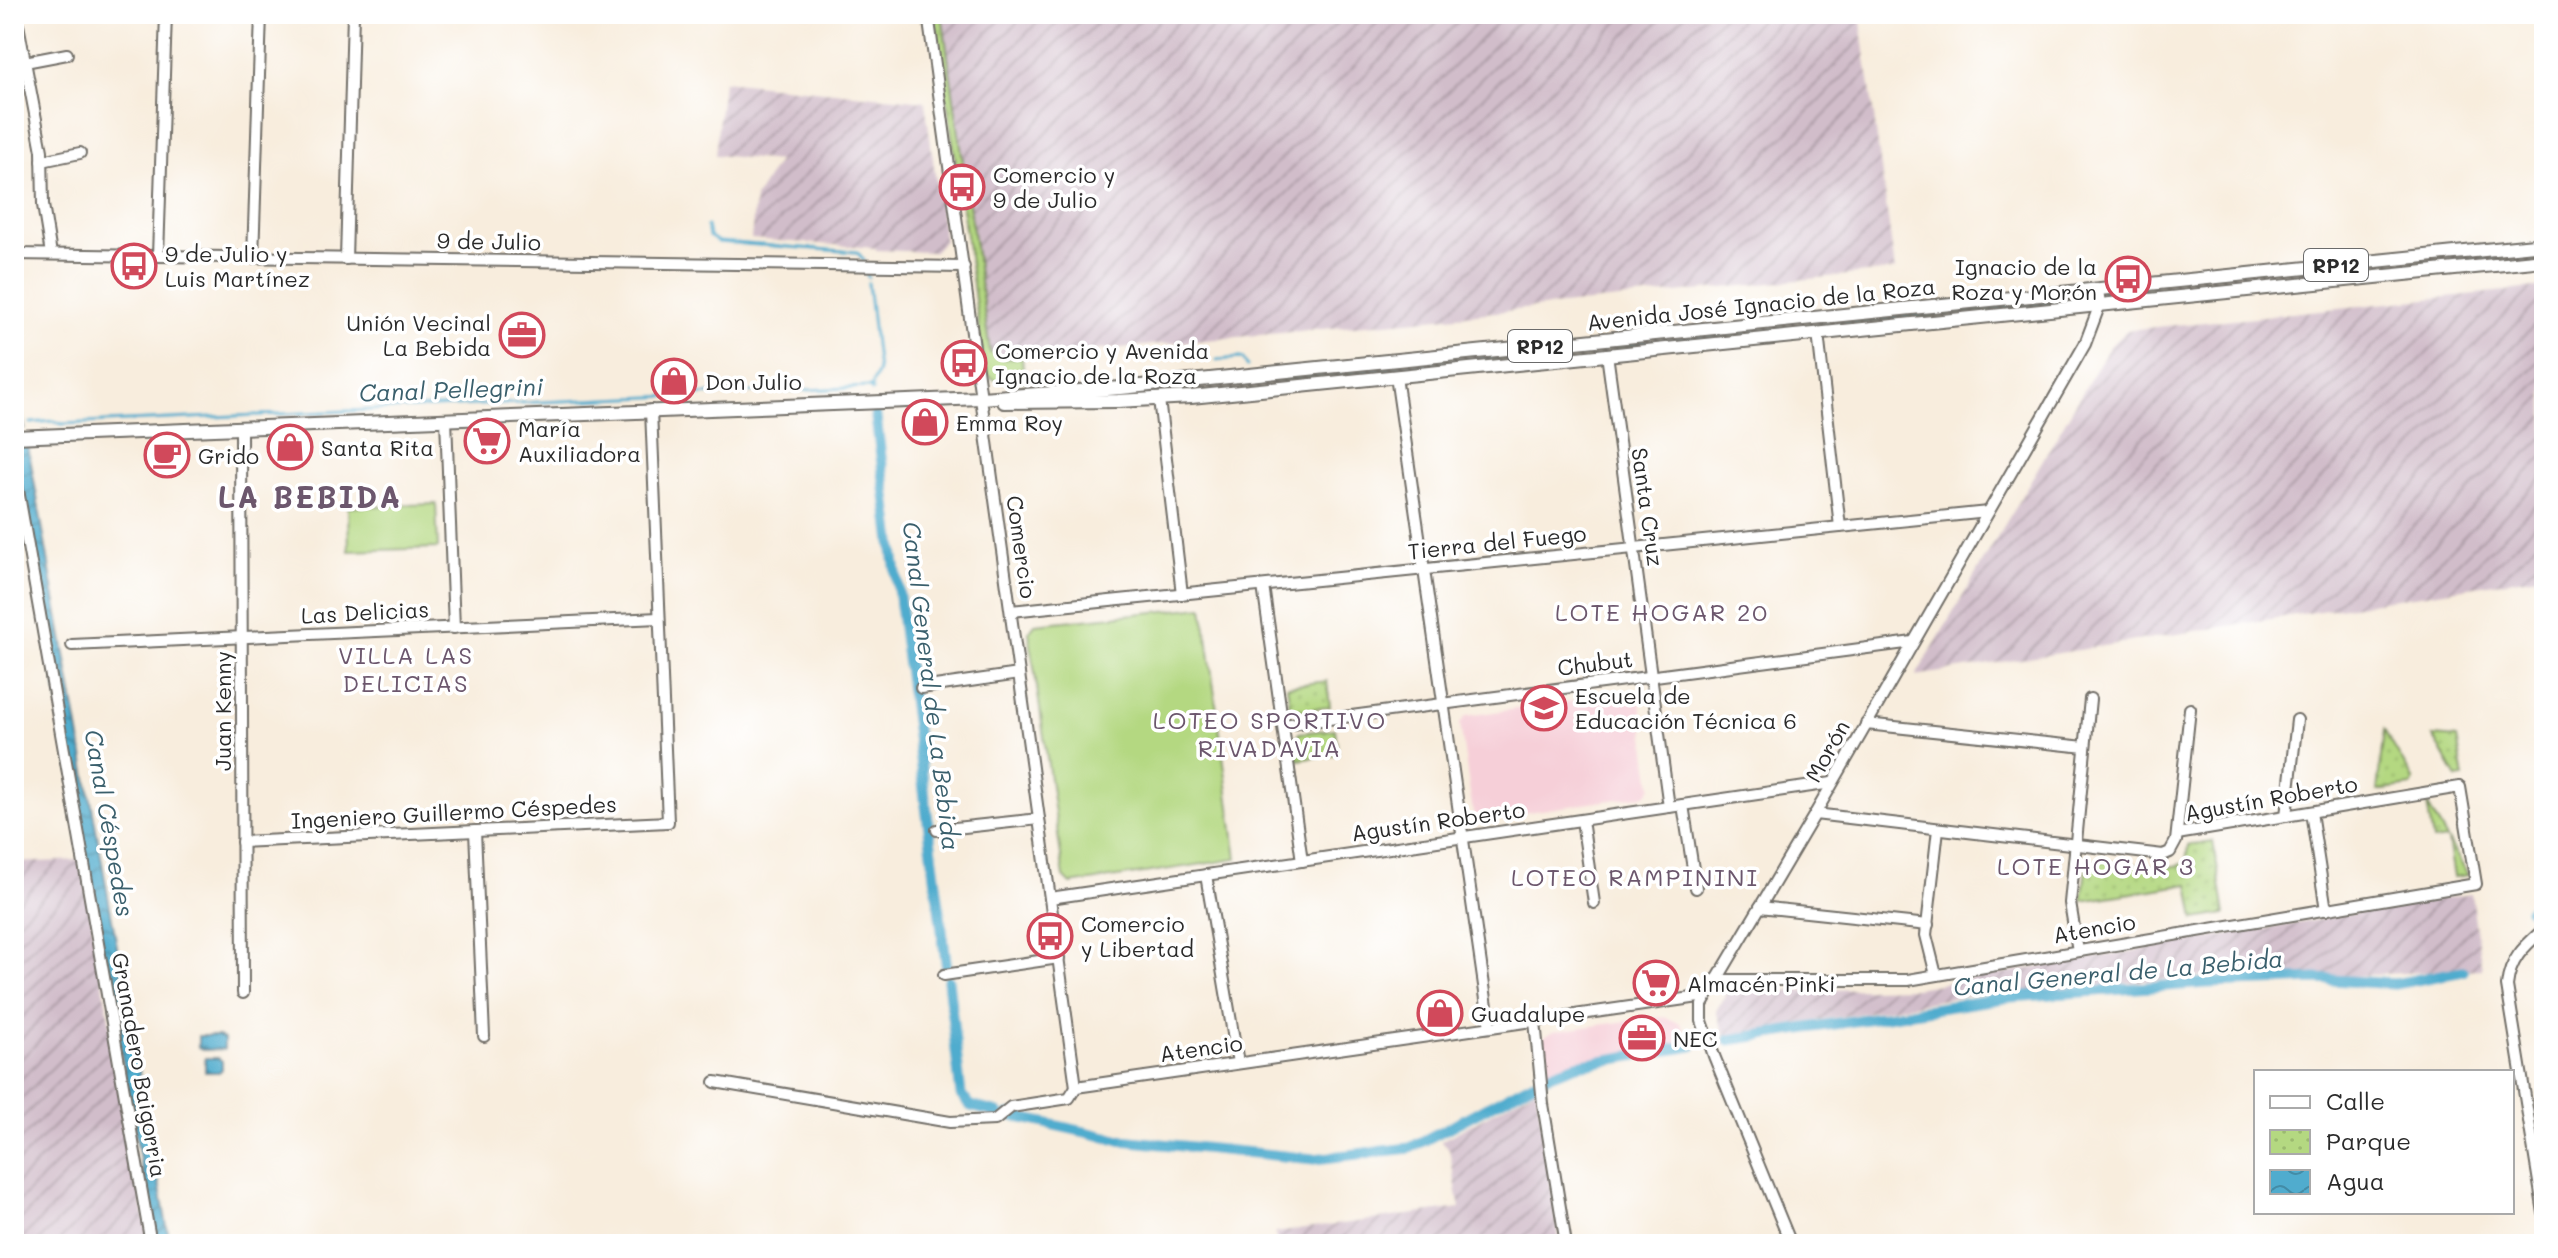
<svg xmlns="http://www.w3.org/2000/svg" width="2558" height="1258" font-family="Mali,sans-serif">
<style>
.built{fill:#f6cfd8}
.industrial{fill:url(#industrial-furrows)}
.grass{fill:url(#grass-tufts);stroke:#708256;stroke-width:2}
.forest{fill:url(#forest-firs);stroke:#5d724d;stroke-width:2}
.park{fill:url(#park-dots);stroke:#708256;stroke-width:2}
.pitch{fill:#b4d881;stroke:#708256;stroke-width:2}
.water{fill:url(#water-waves);stroke:#3e6c7c;stroke-width:2}
.lines{fill:none;stroke-linecap:round;stroke-linejoin:round}
.stream{stroke:#50acce;stroke-width:3}
.canal{stroke:#50acce;stroke-width:11}
.minor-casing{stroke:#736f69;stroke-width:14}
.major-casing{stroke:#736f69;stroke-width:16}
.minor{stroke:#fff;stroke-width:10}
.major{stroke:#fff;stroke-width:12}
.labels{text-anchor:middle;dominant-baseline:central;stroke-width:7;stroke-linejoin:round;paint-order:stroke}
.shield{fill:#fff;stroke:#6b6b6b;stroke-width:2}
.shield-label{font-size:20px;font-weight:bold;fill:#2b2b2b}
.poi-label{font-size:22px;fill:#2b2b2b;stroke:#fff;text-anchor:start}
.street-label{font-size:22px;fill:#2b2b2b;stroke:#fff}
.water-label{font-size:24px;font-style:italic;fill:#3a5f6c;stroke:#fff}
.neighbourhood-label{font-size:24px;letter-spacing:2px;fill:#6c576d;stroke:#fff}
.district-label{font-size:30px;font-weight:bold;letter-spacing:2px;fill:#6c576d;stroke:#fff}
</style>
<defs>
<pattern id="industrial-furrows" width="10" height="10" patternUnits="userSpaceOnUse" patternTransform="scale(2)"><rect width="10" height="10" fill="#d1bdca"/><path d="M-1 1l2-2M0 10L10 0M9 11l2-2" fill="none" stroke="#aa9aa4"/></pattern>
<pattern id="grass-tufts" width="24" height="20" patternUnits="userSpaceOnUse" patternTransform="scale(2)"><rect width="24" height="20" fill="#b4d881"/><path d="M3 7l-1-3M5 7V3M7 7l1-3M15 17l-1-3M17 17v-4M19 17l1-3" fill="none" stroke="#9bba70"/></pattern>
<pattern id="forest-firs" width="22" height="20" patternUnits="userSpaceOnUse" patternTransform="scale(2)"><rect width="22" height="20" fill="#8fb86f"/><path d="M5 1l3.5 6h-7zM16 11l3.5 6h-7z" fill="#75965b"/></pattern>
<pattern id="park-dots" width="8" height="8" patternUnits="userSpaceOnUse" patternTransform="scale(2)"><rect width="8" height="8" fill="#b4d881"/><path d="M2 2h.1M6 6h.1" fill="none" stroke="#9bba70" stroke-width="1.8" stroke-linecap="round"/></pattern>
<pattern id="water-waves" width="16" height="10" patternUnits="userSpaceOnUse" patternTransform="scale(2)"><rect width="16" height="10" fill="#50acce"/><path d="M0 5q4-4 8 0t8 0" fill="none" stroke="#438ca7"/></pattern>
</defs>
<rect width="100%" height="100%" fill="#fff"/>
<filter id="ink" filterUnits="userSpaceOnUse"><feTurbulence type="fractalNoise" baseFrequency=".0125" numOctaves="2"/><feDisplacementMap in="SourceGraphic" scale="16" xChannelSelector="R" yChannelSelector="G"/><feConvolveMatrix kernelMatrix="1 2 1 2 8 2 1 2 1" color-interpolation-filters="sRGB"/></filter>
<filter id="wash" filterUnits="userSpaceOnUse"><feTurbulence type="fractalNoise" baseFrequency=".006" numOctaves="4" result="noise"/><feDisplacementMap in="SourceGraphic" scale="32" xChannelSelector="R" yChannelSelector="G"/><feGaussianBlur stdDeviation="1.8" result="paint"/><feColorMatrix in="noise" values="0 0 0 0 0 0 0 0 0 0 0 0 0 0 0 0 0 1.4 0 .05"/><feComposite in="paint" operator="in"/></filter>
<g filter="url(#wash)">
<rect width="100%" height="100%" fill="#f8eddd"/>
<!-- built -->
<g class="built">
<polygon points="1631,693 1640,699 1652,787 1646,795 1480,819 1473,813 1460,724 1466,716"/>
<polygon points="1661,1016 1680,1023 1695,1048 1568,1069 1546,1079 1542,1039 1551,1032"/>
</g>
<!-- industrial -->
<g class="industrial">
<polygon points="942,14 1860,14 1895,270 1429,319 1003,359 990,352"/>
<polygon points="723,81 925,101 944,240 933,252 876,250 876,248 751,239 755,198 778,161 715,155"/>
<polygon points="2544,287 2544,575 1916,676 2109,347 2127,330"/>
<polygon points="81,860 149,1244 14,1244 14,863"/>
<polygon points="2471,894 2482,969 2329,977 2206,976 1971,995 1725,1036 1716,1011 1727,992 1915,988"/>
<polygon points="1536,1088 1560,1244 1277,1244 1275,1233 1460,1208 1449,1149 1441,1141"/>
</g>
<!-- grass -->
<path class="grass" d="M935,14H942L990,352L1003,359L1022,357L1024,382C1008,383 995,385 985,371Z"/>
<!-- forest -->
<g class="forest">
<polygon points="2544,249 2544,255 2124,297 2120,295 2121,293"/>
<polygon points="2078,297 2081,298 2080,302 1235,386 1232,384"/>
</g>
<!-- park -->
<g class="park">
<polygon points="1327,681 1330,707 1297,711 1290,707 1287,686"/>
<polygon points="1335,729 1338,754 1297,760 1295,741 1299,733"/>
<polygon points="2384,730 2414,781 2411,786 2377,791"/>
<polygon points="2433,736 2457,738 2464,778 2457,779"/>
<polygon points="2427,804 2447,839 2433,841"/>
<polygon points="2448,840 2468,875 2454,877"/>
<polygon points="2213,841 2225,914 2195,919 2189,884 2082,901 2086,868 2094,860 2166,868 2186,863 2188,845"/>
</g>
<!-- pitch -->
<g class="pitch">
<polygon points="436,504 438,548 349,551 348,507"/>
<polygon points="1203,607 1237,859 1071,884 1064,877 1029,632 1035,624"/>
</g>
<!-- water -->
<g class="water">
<polygon points="14,367 23,421 25,429 14,429"/>
<polygon points="27,441 170,1244 155,1244 14,453 14,442"/>
<polygon points="198,1036 218,1036 224,1039 224,1049 204,1050 198,1047"/>
<polygon points="205,1058 218,1058 222,1061 222,1069 219,1072 205,1072"/>
</g>
<g class="lines">
<!-- stream -->
<g class="stream">
<polyline points="707,226 709,236 718,242 857,252 864,260"/>
<polyline points="867,274 868,277"/>
<polyline points="868,283 878,371 873,382"/>
<polyline points="2122,295 2544,252"/>
<polyline points="1217,360 1240,358 1243,359 1247,366"/>
<polyline points="1251,381 2079,299"/>
<polyline points="31,423 54,421 62,424 870,387 872,391 872,385"/>
</g>
<!-- canal -->
<g class="canal">
<polyline points="875,410 947,969"/>
<polyline points="2530,910 2544,901"/>
<polyline points="948,980 961,1095 971,1106 998,1113"/>
<polyline points="1729,1040 2010,997 2207,983 2317,979 2395,984 2463,971"/>
<polyline points="1546,1076 1577,1065 1692,1046"/>
<polyline points="1009,1115 1121,1140 1314,1159 1410,1148 1534,1082"/>
</g>
</g>
</g>
<g filter="url(#ink)">
<g class="lines">
<!-- minor casing -->
<g class="minor-casing">
<g id="minor">
<polyline points="16,14 42,151 43,205 51,254"/>
<polyline points="928,14 1076,1087"/>
<polyline points="25,62 67,54"/>
<polyline points="42,161 80,153"/>
<polyline points="14,254 964,267"/>
<polyline points="158,256 166,14"/>
<polyline points="253,258 261,14"/>
<polyline points="346,259 353,14"/>
<polyline points="1818,333 1840,527"/>
<polyline points="1607,354 1669,807"/>
<polyline points="1396,376 1490,1027"/>
<polyline points="1159,399 1182,594"/>
<polyline points="446,419 454,628"/>
<polyline points="241,428 243,993"/>
<polyline points="14,467 151,1244"/>
<polyline points="1263,586 1302,861"/>
<polyline points="1011,611 1988,512"/>
<polyline points="72,645 659,618"/>
<polyline points="921,688 1019,674"/>
<polyline points="1866,724 2085,747"/>
<polyline points="1283,725 1913,642"/>
<polyline points="1683,805 1696,888"/>
<polyline points="2311,812 2326,910"/>
<polyline points="1815,814 2163,855 2170,852 2176,841 2190,709"/>
<polyline points="2286,816 2297,720"/>
<polyline points="1582,820 1594,903"/>
<polyline points="937,830 1039,819"/>
<polyline points="475,831 484,1036"/>
<polyline points="242,842 668,822 651,410"/>
<polyline points="1206,875 1238,1063"/>
<polyline points="1050,898 1832,783"/>
<polyline points="1760,907 1928,925"/>
<path d="M2544,929C2525,946 2510,958 2507,986L2544,1213"/>
<polyline points="2078,951 2070,903 2090,699"/>
<polyline points="944,975 1059,958"/>
<polyline points="1936,975 1926,935 1938,829"/>
<polyline points="1715,980 1908,980 2476,884 2460,787 2177,834"/>
<polyline points="1535,1021 1543,1104 1566,1244"/>
<polyline points="715,1082 950,1122 995,1120 1011,1107 1069,1098 1076,1087"/>
<polyline points="1076,1087 1706,996"/>
<polyline points="1791,1244 1714,1056 1702,1021 1702,1005 1815,814 2085,344 2100,304 2098,290"/>
</g>
</g>
<!-- major casing -->
<g class="major-casing">
<g id="major">
<polyline points="1004,402 1118,401 1191,397 2544,260"/>
<polyline points="14,437 981,398 1121,388 2544,244"/>
</g>
</g>
<!-- minor -->
<use href="#minor" class="minor"/>
<!-- major -->
<use href="#major" class="major"/>
</g>
</g>
<!-- icons -->
<defs>
<g id="bus-ring" transform="scale(2.3)"><circle r="9.5" fill="#fff" stroke="#d1495b" stroke-width="1.5"/><path d="M-5-6H5V4H4V6H2V4H-2V6H-4V4H-5ZM-3.5-4V0h7V-4ZM-3.5 1.2v1.5H-2V1.2ZM2 1.2v1.5H3.5V1.2Z" fill="#d1495b"/></g>
<g id="office-ring" transform="scale(2.3)"><circle r="9.5" fill="#fff" stroke="#d1495b" stroke-width="1.5"/><path d="M-6-3h4V-5.5h4V-3h4V5H-6ZM-1-4.5V-3h2v-1.5ZM-6 0V1H6V0Z" fill="#d1495b"/></g>
<g id="shop-ring" transform="scale(2.3)"><circle r="9.5" fill="#fff" stroke="#d1495b" stroke-width="1.5"/><path d="M-5-2.5h2.3a2.7 3.5 0 0 1 5.4 0H5L5.5 6h-11ZM-1.5-2.5h3a1.5 2.3 0 0 0-3 0Z" fill="#d1495b"/></g>
<g id="supermarket-ring" transform="scale(2.3)"><circle r="9.5" fill="#fff" stroke="#d1495b" stroke-width="1.5"/><path d="M-6-5.5h2.5l.6 2H6L4.5 2H-2.5L-4.4-4H-6ZM-1.5 3.2a1.3 1.3 0 1 0 .1 0ZM3 3.2a1.3 1.3 0 1 0 .1 0Z" fill="#d1495b"/></g>
<g id="cafe-ring" transform="scale(2.3)"><circle r="9.5" fill="#fff" stroke="#d1495b" stroke-width="1.5"/><path d="M-5.5-4.5H6V0H3Q3 3.5 0 3.5H-2.5Q-5.5 3.5-5.5 0ZM3-3.2v2h1.7v-2ZM-6 4.5H4V6H-6Z" fill="#d1495b"/></g>
<g id="school-ring" transform="scale(2.3)"><circle r="9.5" fill="#fff" stroke="#d1495b" stroke-width="1.5"/><path d="M0-5L7-2L0 1L-7-2ZM-4 1L0 2.5L4 1V4Q0 6-4 4Z" fill="#d1495b"/></g>
</defs>
<g fill-rule="evenodd">
<use href="#bus-ring" x="962" y="187"/>
<use href="#bus-ring" x="134" y="266"/>
<use href="#bus-ring" x="2128" y="279"/>
<use href="#office-ring" x="522" y="335"/>
<use href="#bus-ring" x="964" y="363"/>
<use href="#shop-ring" x="674" y="381"/>
<use href="#shop-ring" x="925" y="422"/>
<use href="#supermarket-ring" x="487" y="441"/>
<use href="#shop-ring" x="290" y="447"/>
<use href="#cafe-ring" x="167" y="455"/>
<use href="#school-ring" x="1544" y="708"/>
<use href="#bus-ring" x="1050" y="936"/>
<use href="#supermarket-ring" x="1656" y="983"/>
<use href="#shop-ring" x="1440" y="1013"/>
<use href="#office-ring" x="1642" y="1038"/>
</g>
<g class="labels">
<!-- shield labels -->
<g class="shield">
<rect x="2304" y="249" width="64" height="32" rx="6"/>
<rect x="1508" y="330" width="64" height="32" rx="6"/>
</g>
<g class="shield-label">
<text x="2336" y="265">RP12</text>
<text x="1540" y="346">RP12</text>
</g>
<!-- poi labels -->
<g class="poi-label">
<text x="993" y="174">Comercio y<tspan x="993" dy="25">9 de Julio</tspan></text>
<text x="165" y="253">9 de Julio y<tspan x="165" dy="25">Luis Martínez</tspan></text>
<text x="2097" y="266" text-anchor="end">Ignacio de la<tspan x="2097" dy="25">Roza y Morón</tspan></text>
<text x="491" y="322" text-anchor="end">Unión Vecinal<tspan x="491" dy="25">La Bebida</tspan></text>
<text x="995" y="350">Comercio y Avenida<tspan x="995" dy="25">Ignacio de la Roza</tspan></text>
<text x="705" y="381">Don Julio</text>
<text x="956" y="422">Emma Roy</text>
<text x="518" y="428">María<tspan x="518" dy="25">Auxiliadora</tspan></text>
<text x="321" y="447">Santa Rita</text>
<text x="198" y="455">Grido</text>
<text x="1575" y="695">Escuela de<tspan x="1575" dy="25">Educación Técnica 6</tspan></text>
<text x="1081" y="923">Comercio<tspan x="1081" dy="25">y Libertad</tspan></text>
<text x="1687" y="983">Almacén Pinki</text>
<text x="1471" y="1013">Guadalupe</text>
<text x="1673" y="1038">NEC</text>
</g>
<!-- street labels -->
<g class="street-label">
<text transform="translate(489 241) rotate(1)">9 de Julio</text>
<text transform="translate(1761 304) rotate(-6)">Avenida José Ignacio de la Roza</text>
<text transform="translate(1648 507) rotate(82)">Santa Cruz</text>
<text transform="translate(1497 542) rotate(-6)">Tierra del Fuego</text>
<text transform="translate(1022 547) rotate(82)">Comercio</text>
<text transform="translate(365 612) rotate(-3)">Las Delicias</text>
<text transform="translate(1595 663) rotate(-7)">Chubut</text>
<text transform="translate(222 711) rotate(-90)">Juan Kenny</text>
<text transform="translate(1827 751) rotate(-61)">Morón</text>
<text transform="translate(2271 798) rotate(-10)">Agustín Roberto</text>
<text transform="translate(454 812) rotate(-3)">Ingeniero Guillermo Céspedes</text>
<text transform="translate(1438 821) rotate(-8)">Agustín Roberto</text>
<text transform="translate(2094 928) rotate(-10)">Atencio</text>
<text transform="translate(1201 1048) rotate(-8)">Atencio</text>
<text transform="translate(140 1065) rotate(80)">Granadero Baigorria</text>
</g>
<!-- water labels -->
<g class="water-label">
<text transform="translate(451 389) rotate(-2)">Canal Pellegrini</text>
<text transform="translate(932 686) rotate(83)">Canal General de La Bebida</text>
<text transform="translate(110 823) rotate(80)">Canal Céspedes</text>
<text transform="translate(2118 972) rotate(-5)">Canal General de La Bebida</text>
</g>
<!-- neighbourhood labels -->
<g class="neighbourhood-label">
<text x="1662" y="611">LOTE HOGAR 20</text>
<text x="406" y="654">VILLA LAS<tspan x="406" dy="28">DELICIAS</tspan></text>
<text x="1270" y="719">LOTEO SPORTIVO<tspan x="1270" dy="28">RIVADAVIA</tspan></text>
<text x="2096" y="865">LOTE HOGAR 3</text>
<text x="1635" y="876">LOTEO RAMPININI</text>
</g>
<!-- district labels -->
<g class="district-label">
<text x="310" y="496">LA BEBIDA</text>
</g>
</g>
<!-- margin -->
<rect width="2558" height="1258" fill="none" stroke="#fff" stroke-width="48"/>
<!-- legend -->
<rect x="2254" y="1070" width="260" height="144" fill="#ffffff" stroke="#aaaaaa" stroke-width="2"/>
<rect x="2270" y="1096" width="40" height="12" fill="#ffffff" stroke="#aaaaaa" stroke-width="2"/>
<text x="2326" y="1110" font-size="24" fill="#2b2b2b">Calle</text>
<rect x="2270" y="1130" width="40" height="24" fill="url(#park-dots)" stroke="#aaaaaa" stroke-width="2"/>
<text x="2326" y="1150" font-size="24" fill="#2b2b2b">Parque</text>
<rect x="2270" y="1170" width="40" height="24" fill="url(#water-waves)" stroke="#aaaaaa" stroke-width="2"/>
<text x="2326" y="1190" font-size="24" fill="#2b2b2b">Agua</text>
</svg>
